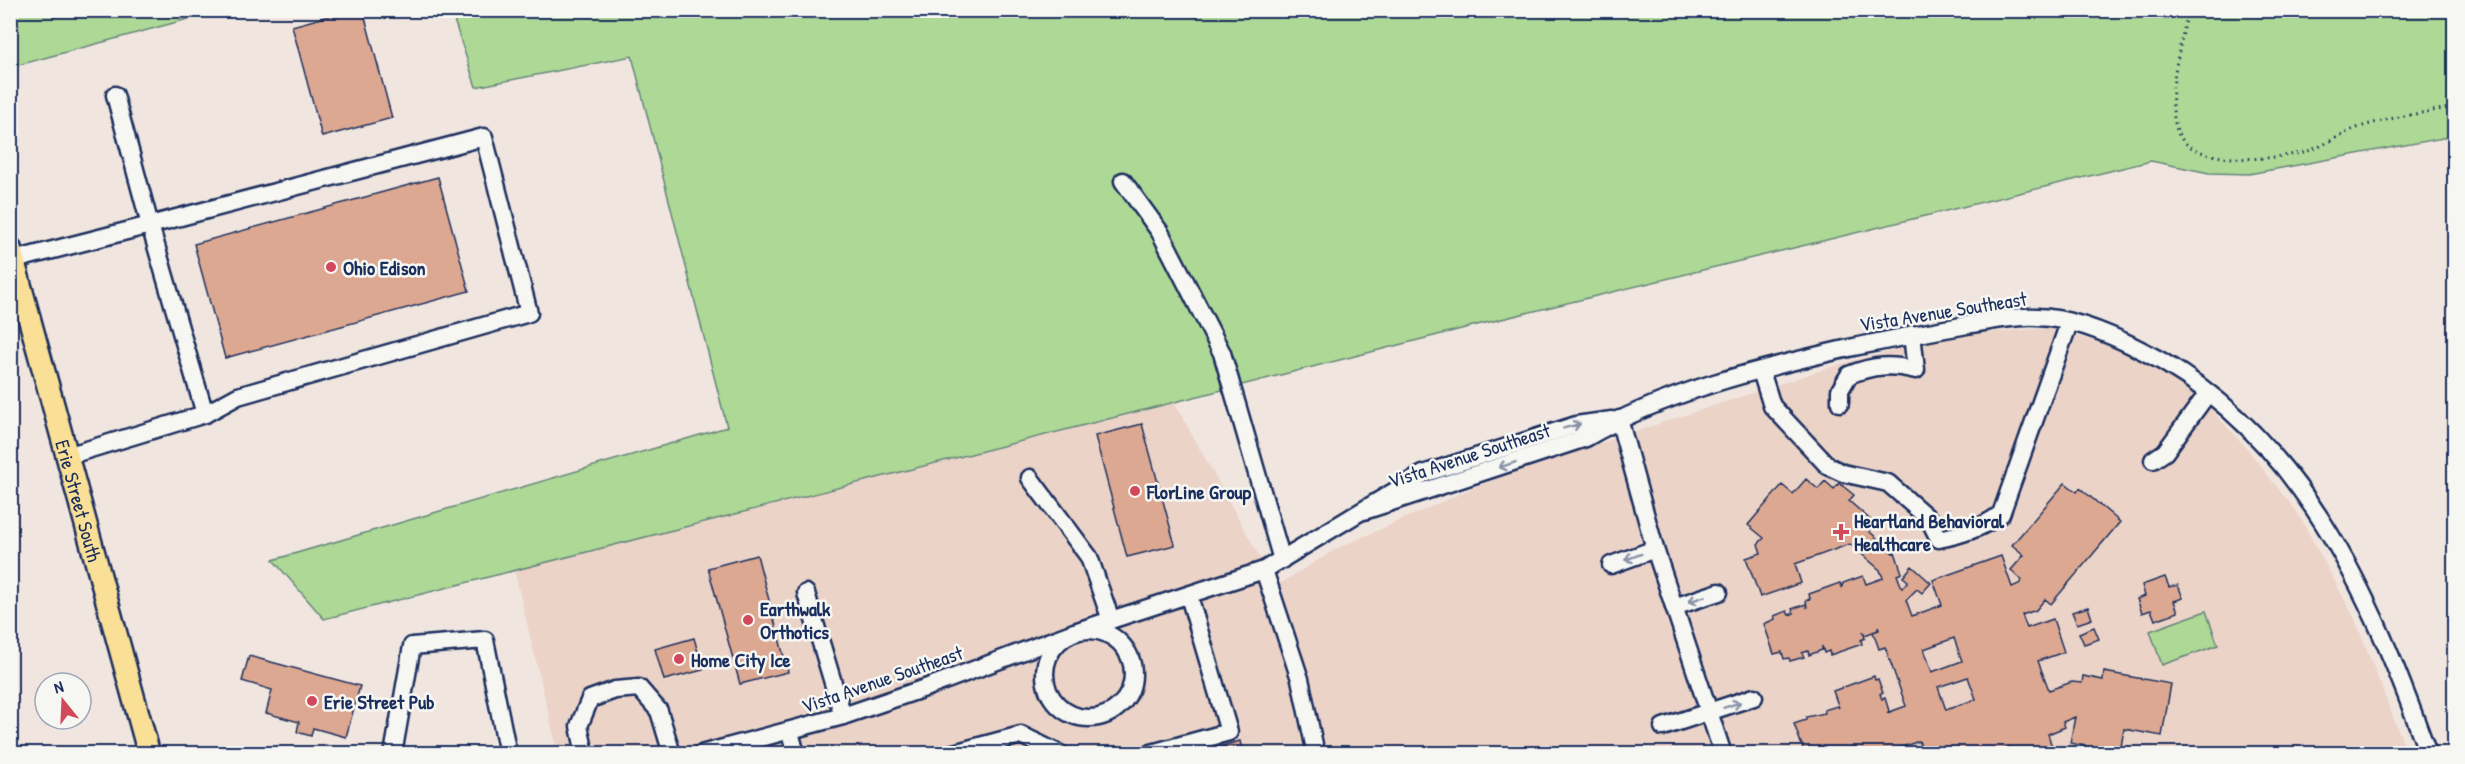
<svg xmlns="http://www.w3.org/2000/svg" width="2465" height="764" font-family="'Patrick Hand',sans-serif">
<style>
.built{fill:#ebd3c8}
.green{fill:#add895;stroke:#64847a;stroke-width:1.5}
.building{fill:#dda891;stroke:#1b2f5e;stroke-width:1.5;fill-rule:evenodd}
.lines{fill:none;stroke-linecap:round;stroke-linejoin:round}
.minor-casing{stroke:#1b2f5e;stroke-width:21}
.major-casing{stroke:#1b2f5e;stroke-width:26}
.path{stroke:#1b2f5e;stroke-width:3;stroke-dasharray:1.5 4.5;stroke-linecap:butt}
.minor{stroke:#f6f6f2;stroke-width:16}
.major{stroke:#fadf96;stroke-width:21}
.oneway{stroke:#8892a8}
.poi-dot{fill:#d1495b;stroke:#f6f6f2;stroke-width:2}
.labels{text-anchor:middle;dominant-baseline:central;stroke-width:5;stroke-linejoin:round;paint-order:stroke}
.poi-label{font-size:20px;font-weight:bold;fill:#1b2f5e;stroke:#f6f6f2;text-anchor:start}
.street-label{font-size:20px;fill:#1b2f5e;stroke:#f6f6f2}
</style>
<rect width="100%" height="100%" fill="#f1e6df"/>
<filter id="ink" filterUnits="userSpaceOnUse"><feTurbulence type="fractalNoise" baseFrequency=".0167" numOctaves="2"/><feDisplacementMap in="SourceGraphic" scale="12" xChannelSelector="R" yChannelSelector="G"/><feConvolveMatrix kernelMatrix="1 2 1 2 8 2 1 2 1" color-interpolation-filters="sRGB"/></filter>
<g filter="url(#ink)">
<!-- built -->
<polygon class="built" points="2049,328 2125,350 2188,385 2245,446 2299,515 2355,619 2407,753 558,753 514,570 1174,402 1276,586 1336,549 1500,476 1840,364 1954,335"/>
<!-- green -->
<g class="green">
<polygon points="11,10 218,10 218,11 11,67"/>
<polygon points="451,11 2454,11 2454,136 2249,174 2209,173 2151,161 1477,325 324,619 273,560 727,427 632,56 476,87"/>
<polygon points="2206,611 2218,645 2162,665 2150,631"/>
</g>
<!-- building -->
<g class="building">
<polygon points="351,10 363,10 392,118 322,137 292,26"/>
<polygon points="438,177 469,291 225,358 194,244"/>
<polygon points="1142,424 1175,545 1127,557 1095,436"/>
<path d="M1806,479L1818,489L1825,481L1834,489L1839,483L1854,495L1849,501L1875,524L1869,531L1893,553L1895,552L1902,573L1897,575L1902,588L1908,581L1903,577L1912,566L1931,583L1922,593L1917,589L1906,600L1912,616L1942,605L1933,580L2001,556L2012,587L2019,584L2022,580L2011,570L2024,555L2012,545L2065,483L2077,492L2080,488L2120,522L2051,604L2045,599L2036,610L2022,615L2027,628L2053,619L2064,652L2038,661L2049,690L2072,682L2082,683L2083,676L2103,680L2104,672L2171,684L2162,736L2124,729L2120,753L2070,743L2075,717L2063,722L2065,727L2048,734L2053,750L2043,754H2013L2010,747L2004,749L2005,754H1924L1919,741L1900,748L1895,754H1855L1853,746V749L1840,753L1839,751L1805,754L1794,724L1806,720V717L1825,713L1824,710L1837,706L1839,708L1833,691L1874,676L1875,680L1878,679L1883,693L1880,694L1882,699L1885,698L1889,711L1887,713L1906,706L1885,647L1879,649L1873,632L1879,630L1878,626V630L1865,635L1863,631L1865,638L1861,640L1862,644L1830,655L1829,651L1824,653L1822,646V650L1809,655L1808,651L1802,653L1804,657L1790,661L1789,658L1784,659L1782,652L1774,654L1764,624L1775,619L1774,616L1787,611L1789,615L1794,613L1792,609L1806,604L1807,608L1806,600L1810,599L1809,594L1840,583L1842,587L1843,583L1863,576L1866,584L1883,578L1880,570L1850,544L1795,564L1801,583L1760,597L1746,558L1761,553L1758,544L1764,538L1748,525L1782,485L1793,494ZM1954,638L1962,661L1932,672L1924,649ZM1968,677L1976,699L1946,710L1938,687Z"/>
<polygon points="757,555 788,672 740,684 708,568"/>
<polygon points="2165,577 2169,587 2178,585 2183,598 2174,601 2178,612 2155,620 2151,610 2142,613 2137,599 2145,596 2142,585"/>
<polygon points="2088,607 2092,619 2077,624 2072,612"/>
<polygon points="2094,627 2099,639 2084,644 2079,633"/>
<polygon points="694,638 703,670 664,680 655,649"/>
<polygon points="249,656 360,686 346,737 313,728 311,736 297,732 299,722 266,713 272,690 242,681"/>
<polygon points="1240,741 1243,754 1194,754"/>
</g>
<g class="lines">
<!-- minor casing -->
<g class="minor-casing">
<g id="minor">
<polyline points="115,95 150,225 484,137 529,313 238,396 205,414"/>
<polyline points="1123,181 1160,232 1222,353 1282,560"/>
<polyline points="14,260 150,225 205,414 67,456"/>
<path d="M1761,371L1772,406L1828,466L1843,473L1888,483L1929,519L1939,539C1963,534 1982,528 2001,514L2069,323"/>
<path d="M1840,403V390L1849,375C1873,365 1891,364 1916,370L1912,334"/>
<polyline points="1619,419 1655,549 1723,754"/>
<polyline points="2153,460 2165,452 2208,393"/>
<polyline points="1030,478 1089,557 1111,620"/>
<path d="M1364,511L1586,438C1663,392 1762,368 1849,348C1888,340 1927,332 1967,325C1990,321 2014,316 2037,317C2072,318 2110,334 2141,350C2299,429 2372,596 2428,754"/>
<polyline points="1611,565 1655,549"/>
<polyline points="1264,570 1300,679 1316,754"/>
<polyline points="806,593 843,716"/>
<polyline points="1674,607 1719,592"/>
<circle cx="1089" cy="674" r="44"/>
<polyline points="1663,727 1754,697"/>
<polyline points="790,732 796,754"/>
<polyline points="393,754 412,646 485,640 508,754"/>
<polyline points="585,754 579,726 590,699 615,690 639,688 659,711 672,754"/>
<polyline points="701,754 843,716 928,687 1074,632 1264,570 1423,474 1576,425 1612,420"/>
<polyline points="950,754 1021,735 1060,754"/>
<polyline points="1148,754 1229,732 1189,596"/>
</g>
</g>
<!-- major casing -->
<g class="major-casing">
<g id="major">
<path id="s1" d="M10,248L149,754"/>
</g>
</g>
<!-- path -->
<path class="path" d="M2188,10C2181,47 2164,96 2178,133C2193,168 2281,160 2311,150C2328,144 2343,132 2360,127C2391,117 2423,113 2454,107"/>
<!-- minor -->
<use href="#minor" class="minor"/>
<!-- major -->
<use href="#major" class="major"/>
</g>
<!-- one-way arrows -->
<defs><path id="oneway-shaft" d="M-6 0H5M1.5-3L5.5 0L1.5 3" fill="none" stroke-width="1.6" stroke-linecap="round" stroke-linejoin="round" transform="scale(1.5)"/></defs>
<g class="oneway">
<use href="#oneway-shaft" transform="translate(1572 426) rotate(-15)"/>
<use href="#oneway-shaft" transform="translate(1507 465) rotate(161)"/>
<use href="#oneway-shaft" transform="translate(1633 557) rotate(160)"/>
<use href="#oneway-shaft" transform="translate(1697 599) rotate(161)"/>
<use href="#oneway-shaft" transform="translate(1732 705) rotate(-18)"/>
</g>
</g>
<!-- markers -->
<g class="poi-dot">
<circle cx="331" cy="267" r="6"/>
<circle cx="1135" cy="491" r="6"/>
<path d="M1838 523h6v6h6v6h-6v6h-6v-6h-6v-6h6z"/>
<circle cx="748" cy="620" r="6"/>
<circle cx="679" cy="659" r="6"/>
<circle cx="312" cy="701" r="6"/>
</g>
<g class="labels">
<!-- poi labels -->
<g class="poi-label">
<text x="343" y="267">Ohio Edison</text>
<text x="1147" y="491">FlorLine Group</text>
<text x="1854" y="520">Heartland Behavioral<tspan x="1854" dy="23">Healthcare</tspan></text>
<text x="760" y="608">Earthwalk<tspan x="760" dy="23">Orthotics</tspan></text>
<text x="691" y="659">Home City Ice</text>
<text x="324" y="701">Erie Street Pub</text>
</g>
<!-- street labels -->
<g class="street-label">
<text transform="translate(1943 311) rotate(-9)">Vista Avenue Southeast</text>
<text transform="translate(1469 455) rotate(-18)">Vista Avenue Southeast</text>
<text stroke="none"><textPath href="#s1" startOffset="262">Erie Street South</textPath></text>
<text transform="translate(882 679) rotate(-19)">Vista Avenue Southeast</text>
</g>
</g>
<!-- margin -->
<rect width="2465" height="764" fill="none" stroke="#f6f6f2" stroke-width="36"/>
<rect x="18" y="18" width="2429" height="728" fill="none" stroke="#1b2f5e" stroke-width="2" filter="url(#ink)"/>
<!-- north arrow -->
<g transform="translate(63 701) rotate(342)"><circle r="28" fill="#f6f6f2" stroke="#9ea6b7" stroke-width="1.5"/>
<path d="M0-4.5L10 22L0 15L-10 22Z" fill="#d1495b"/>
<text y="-9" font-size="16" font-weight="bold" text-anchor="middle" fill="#1b2f5e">N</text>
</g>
</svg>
